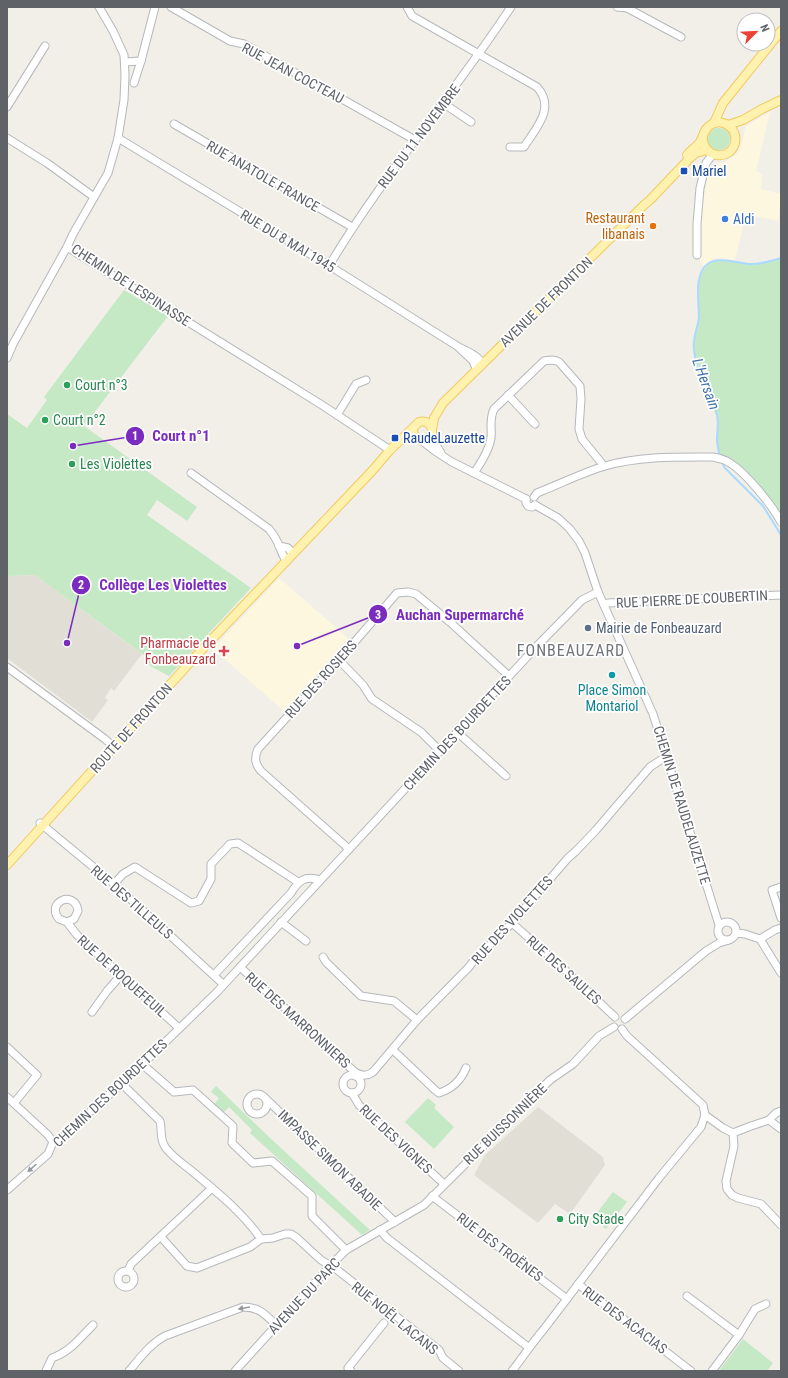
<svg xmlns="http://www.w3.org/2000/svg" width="788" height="1378" font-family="'Roboto Condensed',sans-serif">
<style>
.commercial{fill:#fef7e0}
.education{fill:#e1ded6}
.green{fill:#c5e8c5}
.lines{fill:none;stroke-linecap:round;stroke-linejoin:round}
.stream{stroke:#aadaff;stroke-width:2}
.minor-casing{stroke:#b5b8bc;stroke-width:9}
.major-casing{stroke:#f2c960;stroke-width:10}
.minor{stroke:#fff;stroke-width:7}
.major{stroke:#fff2af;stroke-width:8}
.oneway{fill:#979a9d}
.transit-dot{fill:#1a4fb4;stroke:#fff;stroke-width:1.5}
.shop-dot{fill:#3f7fe0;stroke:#fff;stroke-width:1.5}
.food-dot{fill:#e8710a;stroke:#fff;stroke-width:1.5}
.leisure-dot{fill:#2e9e5b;stroke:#fff;stroke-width:1.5}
.service-dot{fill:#5c6f8a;stroke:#fff;stroke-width:1.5}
.health-dot{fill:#e0444e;stroke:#fff;stroke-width:1.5}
.culture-dot{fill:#0f9aa8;stroke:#fff;stroke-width:1.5}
.labels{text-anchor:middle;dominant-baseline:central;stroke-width:3.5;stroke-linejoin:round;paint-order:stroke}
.street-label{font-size:14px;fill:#5f6368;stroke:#fff}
.transit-label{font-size:14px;fill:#164399;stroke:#fff;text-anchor:start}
.food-label{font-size:14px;fill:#c56008;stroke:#fff;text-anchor:end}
.shop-label{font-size:14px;fill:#366cbe;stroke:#fff;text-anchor:start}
.leisure-label{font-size:14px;fill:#27864d;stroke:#fff;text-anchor:start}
.service-label{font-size:14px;fill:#4e5e75;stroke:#fff;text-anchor:start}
.health-label{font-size:14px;fill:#be3a42;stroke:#fff;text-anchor:end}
.culture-label{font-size:14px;fill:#0d838f;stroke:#fff}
.water-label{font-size:15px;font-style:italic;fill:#4174aa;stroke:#fff}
.quarter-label{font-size:16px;letter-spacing:1px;fill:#70757a;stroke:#fff}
.leader{fill:none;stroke:#7b2cbf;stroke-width:1.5}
.callout-dot{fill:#7b2cbf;stroke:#fff;stroke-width:1.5}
.mark-label{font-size:12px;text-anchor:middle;font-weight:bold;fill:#fff}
.callout-label{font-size:15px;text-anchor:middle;font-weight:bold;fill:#7b2cbf;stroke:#fff;stroke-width:3.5;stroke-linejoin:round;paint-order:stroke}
</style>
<rect width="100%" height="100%" fill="#f1efe8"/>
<!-- commercial -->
<g class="commercial">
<polygon points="770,112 756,171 762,174 761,189 781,194 778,221 746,214 735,260 717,258 711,260 703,266 700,261 699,249 701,212 709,166 724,162 737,154 741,146 746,126"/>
<polygon points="279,578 348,638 284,711 213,649"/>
</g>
<!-- education -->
<g class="education">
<polygon points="35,575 142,654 114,691 111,688 105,698 108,700 92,722 7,658 7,576"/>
<polygon points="538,1107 603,1157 605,1165 570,1214 555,1204 538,1223 474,1175 485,1155"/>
</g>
<!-- green -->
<g class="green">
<circle cx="719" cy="139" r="11"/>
<path d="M781,258V522L749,481L720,458L717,440V417L712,400L702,381L693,349L694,338L699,317L698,289L700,275L708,264C722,257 738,264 752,264C762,264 772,261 781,258Z"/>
<polygon points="124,290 168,316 84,426 197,507 187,521 157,500 147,515 251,588 169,676 150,666 148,658 35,575 7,576 7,414 27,428 47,400 44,397"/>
<polygon points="216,1086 269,1137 370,1230 362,1235 250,1133 252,1130 229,1107 223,1113 214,1105 219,1098 211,1092"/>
<polygon points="428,1098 436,1105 434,1108 454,1127 434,1149 405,1122"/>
<polygon points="613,1192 627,1202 606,1229 593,1218"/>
<polygon points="743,1339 773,1363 767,1371 719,1371"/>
</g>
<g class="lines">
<!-- stream -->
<g class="stream">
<path d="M720,457C719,452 717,446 717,439C717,432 719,423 717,415C714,403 708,394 703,382C698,373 695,360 694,350C692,338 698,328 699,317C699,301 693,273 709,263C721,256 739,264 751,264C762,264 771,261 781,258"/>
<polyline points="722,461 724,467 763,506 781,535"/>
</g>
<!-- minor casing -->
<g class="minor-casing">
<g id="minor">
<polyline points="171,7 230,41 244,44 415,140"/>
<path d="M407,7L412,16L537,87C556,108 536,128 524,147H510"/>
<polyline points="617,7 627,8 681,37"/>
<polyline points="125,62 141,61"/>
<polyline points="134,83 141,61 155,7"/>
<polyline points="443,103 471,122"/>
<polyline points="7,107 45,46"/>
<polyline points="174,124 352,227"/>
<polyline points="7,138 47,163 94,197"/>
<path d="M118,138L333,268L457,346C465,351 480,355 482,365L475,366L473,361L457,346"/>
<polyline points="67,247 322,405 390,450"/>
<polyline points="697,255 697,224 700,188 706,163 713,154"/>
<path d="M329,266C383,175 453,95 511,7"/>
<polyline points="7,358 13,344 67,247 73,234 108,173 118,138 124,100 125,75 124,55 113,31 99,7"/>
<polyline points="508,395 535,424"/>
<polyline points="337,415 356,384 366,380"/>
<polyline points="432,431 434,442 441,453"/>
<polyline points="422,441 435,451 452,462 526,499"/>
<path d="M191,473L269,529C273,534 277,540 279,546C282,552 282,556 287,561"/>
<path d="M474,473C481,463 489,451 491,438C492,428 489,419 494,409L544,361C550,360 554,359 559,362L580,386L581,399L579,429L582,439L604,466"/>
<path d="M534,497L537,493L542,491C562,483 584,472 605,466C640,456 677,457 713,457C719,458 725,460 730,463C746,473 772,505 781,522"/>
<polyline points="526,499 526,503 528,506 532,507 535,505"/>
<polyline points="535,505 558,518 569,528 579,541 585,553 598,592 653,714 719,925"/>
<polyline points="279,546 288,548 293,554"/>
<polyline points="604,605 608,603 781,595"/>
<polyline points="339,660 363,685 372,699 421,732 440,751"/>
<polyline points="7,667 105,739 114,747"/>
<polyline points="457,732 506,776"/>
<polyline points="40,823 114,884 223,984"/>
<path d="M349,849L261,771C255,764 254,758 258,749L339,660L397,593L408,592L416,594L451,623L509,676"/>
<polyline points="114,884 123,874 135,867 191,903 199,901 211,879 211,864 230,844 238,843 298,882"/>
<polyline points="781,887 772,890 781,918"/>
<path d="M67,922L74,919L78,911C75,889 45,902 59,919L67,922L77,935L179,1028"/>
<polyline points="281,922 306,941"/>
<circle cx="727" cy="931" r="9"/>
<polyline points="512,923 565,970 615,1017"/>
<polyline points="736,933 745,934 760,939 781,973"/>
<polyline points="760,939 775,930 781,928"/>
<polyline points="323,957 326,962 361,996 394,1001 417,1020"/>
<polyline points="240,967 356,1073"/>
<path d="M214,975L291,893C298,881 305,875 320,880"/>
<polyline points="92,1012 107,991 121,975"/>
<polyline points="625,1019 706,951 719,943 729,940"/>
<polyline points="7,1047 37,1075 14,1103"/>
<path d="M393,1050L435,1090L439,1093C452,1089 461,1080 466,1068"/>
<polyline points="142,1064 174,1092 193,1090 233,1126 232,1143 253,1163 272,1161 312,1196 312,1216 346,1250"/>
<circle cx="352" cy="1084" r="9"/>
<path d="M355,1076L356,1073C363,1076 367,1076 373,1072L417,1020L469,967L475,959L512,923L568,858L576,851L596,830L650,767L667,756"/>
<path d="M122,1084L160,1121C162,1129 160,1138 164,1145C169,1155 185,1165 193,1172C217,1192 243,1213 261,1239"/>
<polyline points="352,1093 359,1105 444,1184"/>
<circle cx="257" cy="1104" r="10"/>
<polyline points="7,1097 48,1135 53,1142"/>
<polyline points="265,1098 395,1222"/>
<polyline points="781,1111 776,1113 769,1120 751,1126 733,1133 734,1146 726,1181 727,1189 732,1195 738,1198 761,1204 781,1225"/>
<polyline points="705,1115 723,1128 733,1133"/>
<polyline points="769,1120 781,1129"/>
<polyline points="7,1190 48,1154 53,1142 64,1136 105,1098 122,1084 217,992 538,645 582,600 598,592"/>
<polyline points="432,1196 567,1299"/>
<polyline points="380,1230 387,1238 528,1347"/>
<polyline points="161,1237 187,1266 197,1268 250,1247 261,1239 273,1238 285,1234 291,1234 297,1238 321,1260 336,1269 439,1350 443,1358 459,1371"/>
<polyline points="128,1271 131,1264 212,1188"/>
<circle cx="126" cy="1279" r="8"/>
<polyline points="578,1284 691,1371"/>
<polyline points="687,1296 739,1335"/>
<path d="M46,1371L52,1358C70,1352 80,1338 93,1325"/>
<path d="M129,1371C140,1358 150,1344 165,1336L243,1307C259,1307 265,1314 276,1325"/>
<polyline points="235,1371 330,1266 346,1250 424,1205 550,1080 573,1064 599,1036 614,1027"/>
<polyline points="351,1371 348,1368 384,1323"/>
<path d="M512,1371C523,1357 532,1343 544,1329L659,1178L701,1127L705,1115L703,1105L627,1036L622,1029"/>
<polyline points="712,1371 739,1335 755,1309 766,1304"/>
</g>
</g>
<!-- major casing -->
<g class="major-casing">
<g id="major">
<polyline points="714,123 723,103 781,31"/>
<polyline points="728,125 743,120 762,109 781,100"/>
<path d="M687,155C691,150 696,147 700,142C704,135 704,128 712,124C724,118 738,129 735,143C730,162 702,158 703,137"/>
<polyline points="432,429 434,418 443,403 644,205 650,200 690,158 696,153 707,150"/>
<path d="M7,865L194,658L372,471L390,450L419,422C427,420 433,425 432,434L427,440H420L414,436L413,429"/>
</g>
</g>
<!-- minor -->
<use href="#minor" class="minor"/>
<!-- major -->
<use href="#major" class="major"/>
</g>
<!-- one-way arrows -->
<defs><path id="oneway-solid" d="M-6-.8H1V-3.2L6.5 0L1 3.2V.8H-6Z"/></defs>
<g class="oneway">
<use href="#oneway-solid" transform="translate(32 1168) rotate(138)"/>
<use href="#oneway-solid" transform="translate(244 1308) rotate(170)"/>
</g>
<!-- markers -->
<g class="transit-dot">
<rect x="680" y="167" width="8" height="8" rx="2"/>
<rect x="391" y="434" width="8" height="8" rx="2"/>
</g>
<circle class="shop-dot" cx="725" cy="219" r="4"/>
<circle class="food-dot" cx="653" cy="226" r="4"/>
<g class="leisure-dot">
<circle cx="67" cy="385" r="4"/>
<circle cx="45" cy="420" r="4"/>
<circle cx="72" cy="464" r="4"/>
<circle cx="560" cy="1219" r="4"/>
</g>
<circle class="service-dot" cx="588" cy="628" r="4"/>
<path class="health-dot" d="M222 645h4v4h4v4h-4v4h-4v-4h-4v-4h4z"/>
<circle class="culture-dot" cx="612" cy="675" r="4"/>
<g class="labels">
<!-- street labels -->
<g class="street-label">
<text transform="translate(293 73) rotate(28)">RUE JEAN COCTEAU</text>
<text transform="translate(419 136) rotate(-53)">RUE DU 11 NOVEMBRE</text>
<text transform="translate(263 176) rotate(30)">RUE ANATOLE FRANCE</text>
<text transform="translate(288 241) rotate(31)">RUE DU 8 MAI 1945</text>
<text transform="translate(131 285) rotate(33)">CHEMIN DE LESPINASSE</text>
<text transform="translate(546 302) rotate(-44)">AVENUE DE FRONTON</text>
<text transform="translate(692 599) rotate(-3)">RUE PIERRE DE COUBERTIN</text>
<text transform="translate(321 679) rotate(-48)">RUE DES ROSIERS</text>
<text transform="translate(131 728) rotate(-48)">ROUTE DE FRONTON</text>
<text transform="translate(457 733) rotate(-47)">CHEMIN DES BOURDETTES</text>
<text transform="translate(682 805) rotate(73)">CHEMIN DE RAUDELAUZETTE</text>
<text transform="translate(132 902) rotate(41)">RUE DES TILLEULS</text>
<text transform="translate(512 920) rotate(-48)">RUE DES VIOLETTES</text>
<text transform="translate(564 970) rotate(42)">RUE DES SAULES</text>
<text transform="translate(122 976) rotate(42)">RUE DE ROQUEFEUIL</text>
<text transform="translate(298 1020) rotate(42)">RUE DES MARRONNIERS</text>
<text transform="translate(110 1093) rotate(-43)">CHEMIN DES BOURDETTES</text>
<text transform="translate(505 1124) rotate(-44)">RUE BUISSONNIÈRE</text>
<text transform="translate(396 1139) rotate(43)">RUE DES VIGNES</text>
<text transform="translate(330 1160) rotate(44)">IMPASSE SIMON ABADIE</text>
<text transform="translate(500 1247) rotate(37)">RUE DES TROËNES</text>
<text transform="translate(304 1296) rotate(-47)">AVENUE DU PARC</text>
<text transform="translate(395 1318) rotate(39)">RUE NOËL LACANS</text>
<text transform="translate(625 1320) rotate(37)">RUE DES ACACIAS</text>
</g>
<!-- transit labels -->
<g class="transit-label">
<text x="692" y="171">Mariel</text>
<text x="403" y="438">RaudeLauzette</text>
</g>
<!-- food labels -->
<g class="food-label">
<text x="645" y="218">Restaurant<tspan x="645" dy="16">libanais</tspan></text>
</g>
<!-- shop labels -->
<g class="shop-label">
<text x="733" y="219">Aldi</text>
</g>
<!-- leisure labels -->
<g class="leisure-label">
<text x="75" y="385">Court n°3</text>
<text x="53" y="420">Court n°2</text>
<text x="80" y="464">Les Violettes</text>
<text x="568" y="1219">City Stade</text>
</g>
<!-- service labels -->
<g class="service-label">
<text x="596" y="628">Mairie de Fonbeauzard</text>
</g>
<!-- health labels -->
<g class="health-label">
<text x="216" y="643">Pharmacie de<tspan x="216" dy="16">Fonbeauzard</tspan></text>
</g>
<!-- culture labels -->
<g class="culture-label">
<text x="612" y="690">Place Simon<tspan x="612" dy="16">Montariol</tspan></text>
</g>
<!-- water labels -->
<g class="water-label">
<text transform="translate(706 384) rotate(70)">L'Hersain</text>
</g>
<!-- quarter labels -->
<g class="quarter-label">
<text x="571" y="650">FONBEAUZARD</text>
</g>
</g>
<!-- callouts -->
<path class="leader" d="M73 446L135 436M67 643L81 585M297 646L378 614"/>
<g class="callout-dot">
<circle cx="73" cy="446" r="4"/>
<circle cx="67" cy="643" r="4"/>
<circle cx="297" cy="646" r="4"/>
<circle cx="135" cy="436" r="10"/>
<circle cx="81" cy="585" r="10"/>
<circle cx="378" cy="614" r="10"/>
</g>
<g class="mark-label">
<text x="135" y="440">1</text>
<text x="81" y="589">2</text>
<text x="378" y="619">3</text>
</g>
<g class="callout-label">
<text x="181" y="441">Court n°1</text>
<text x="163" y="590">Collège Les Violettes</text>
<text x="460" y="620">Auchan Supermarché</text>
</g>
<!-- border -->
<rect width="788" height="1378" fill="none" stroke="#5f6368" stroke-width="16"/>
<!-- north arrow -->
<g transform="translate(756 32) rotate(66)"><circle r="19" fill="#ffffff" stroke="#bfc1c3"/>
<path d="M0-3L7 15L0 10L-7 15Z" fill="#ea4335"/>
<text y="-6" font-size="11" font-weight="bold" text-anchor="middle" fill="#5f6368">N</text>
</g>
</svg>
